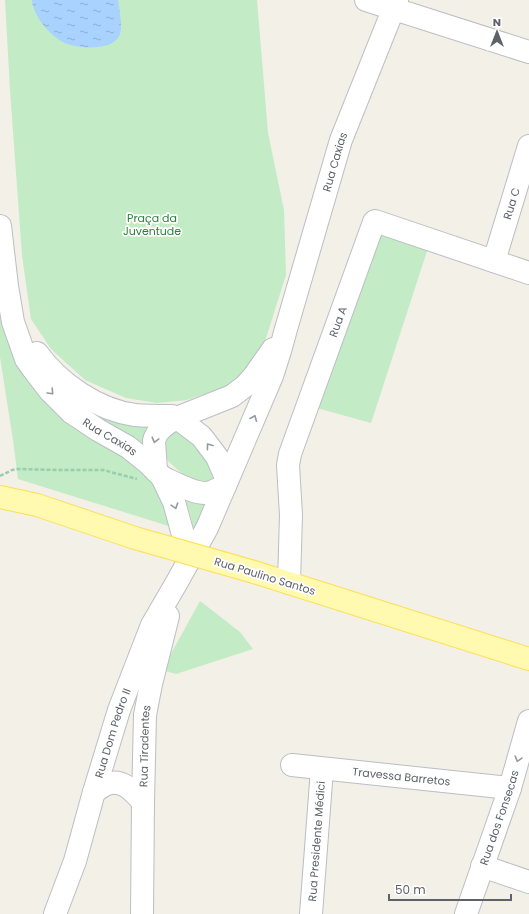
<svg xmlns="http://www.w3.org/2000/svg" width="529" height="914" font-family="Poppins,sans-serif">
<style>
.park{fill:#c2ebc6}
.water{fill:url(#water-ripples)}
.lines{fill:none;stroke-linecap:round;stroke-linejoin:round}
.minor-casing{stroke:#bbbec3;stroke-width:24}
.major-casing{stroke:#ffdf53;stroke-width:24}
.path{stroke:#99cdad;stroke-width:2.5;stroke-dasharray:4 2;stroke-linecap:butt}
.minor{stroke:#fff;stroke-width:22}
.major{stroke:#fffaaf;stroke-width:22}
.major-bridge-casing{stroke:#ffdf53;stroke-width:24;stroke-linecap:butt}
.major-bridge{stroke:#fffaaf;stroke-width:22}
.oneway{stroke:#96999e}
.labels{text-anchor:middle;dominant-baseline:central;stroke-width:3.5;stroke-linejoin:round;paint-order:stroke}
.street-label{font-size:11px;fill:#5e6269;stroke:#fff}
.park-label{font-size:11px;fill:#2b8138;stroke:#fff}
</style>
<defs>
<pattern id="water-ripples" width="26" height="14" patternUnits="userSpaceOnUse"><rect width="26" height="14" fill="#aad2ff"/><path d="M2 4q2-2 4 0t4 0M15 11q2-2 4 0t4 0" fill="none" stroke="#8eaed2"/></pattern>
</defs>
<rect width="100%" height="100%" fill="#f2f0e7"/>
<!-- park -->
<g class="park">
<polygon points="5,0 257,0 268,133 284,210 286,275 260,357 241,379 222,388 187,400 157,403 126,398 85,380 51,349 31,319 22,255 10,90"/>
<polygon points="382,230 430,242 371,423 317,408"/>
<polygon points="0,277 15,348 149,468 175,528 18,479 13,440 0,357"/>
<polygon points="59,382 148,423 144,434 143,446 129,435 107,422 89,413"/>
<polygon points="181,423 219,473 211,481 201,485 190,481 168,461 159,446"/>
<polygon points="183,493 214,496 196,537 189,510"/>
<polygon points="200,601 240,632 253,649 176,674 162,670"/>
</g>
<!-- water -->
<path class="water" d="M32,0H118C119,8 123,27 120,34C117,43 107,46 98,47C87,48 77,47 67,44C52,38 33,17 32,0Z"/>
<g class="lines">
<!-- minor casing -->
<g class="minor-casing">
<g id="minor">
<polyline points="366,0 529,52"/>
<path id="s1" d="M0,226L7,286L13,322L26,359L33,369L50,391L71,412L98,430L128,447L148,463L162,477L174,502L182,531L189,561"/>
<path id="s2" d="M494,261L529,146"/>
<path d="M37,353C59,383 97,410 135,415C147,416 160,416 172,416L177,418L201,436L205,441L217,457L227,480"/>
<path d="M156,471L154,441C156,430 167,423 177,418L232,396L245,386L254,376L273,349"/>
<path d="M162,477C173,482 194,494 207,493C213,492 219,488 225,486"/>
<path id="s3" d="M289,583L291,515L288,465L290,454L374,222L375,221L529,273"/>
<path id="s4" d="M292,765L510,788"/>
<path d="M94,792C97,790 101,787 105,785C121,777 133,791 143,802"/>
<polyline points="482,866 529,882"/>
<path id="s5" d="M55,914L75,861L94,792L119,710L143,648L152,625L177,582L207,528L272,376L280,351L286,329L341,140L397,0"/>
<path id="s6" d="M142,914L143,802L145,715L151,684L168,616"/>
<path id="s7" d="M311,914L322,769"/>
<path id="s8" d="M466,914L510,788L529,721"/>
</g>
</g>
<!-- major casing -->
<g class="major-casing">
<g id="major">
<polyline points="0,497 37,505 135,538"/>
<polyline points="254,572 529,659"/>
</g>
</g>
<!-- path -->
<polyline class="path" points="0,476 12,470 18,469 58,470 103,470 137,479"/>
<!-- minor -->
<use href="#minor" class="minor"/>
<!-- major -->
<use href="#major" class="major"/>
<!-- major-bridge casing -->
<g class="major-bridge-casing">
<polyline id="major-bridge" points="135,538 254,572"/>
</g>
<!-- major-bridge -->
<use href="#major-bridge" class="major-bridge"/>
</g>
<!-- one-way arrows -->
<defs><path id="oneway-chevron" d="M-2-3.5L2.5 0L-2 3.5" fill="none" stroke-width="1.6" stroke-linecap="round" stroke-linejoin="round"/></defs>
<g class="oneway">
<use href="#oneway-chevron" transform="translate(51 392) rotate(47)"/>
<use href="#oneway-chevron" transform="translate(254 418) rotate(-67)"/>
<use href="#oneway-chevron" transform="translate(155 440) rotate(105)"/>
<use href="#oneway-chevron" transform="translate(209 446) rotate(-127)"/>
<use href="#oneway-chevron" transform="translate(175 506) rotate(72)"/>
<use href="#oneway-chevron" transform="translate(518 759) rotate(106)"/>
</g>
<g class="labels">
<!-- street labels -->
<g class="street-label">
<text stroke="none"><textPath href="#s5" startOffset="805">Rua Caxias</textPath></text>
<text stroke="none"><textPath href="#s2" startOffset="60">Rua C</textPath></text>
<text stroke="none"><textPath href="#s3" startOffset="270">Rua A</textPath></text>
<text stroke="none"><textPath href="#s1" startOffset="252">Rua Caxias</textPath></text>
<text transform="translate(265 576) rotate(17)">Rua Paulino Santos</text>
<text stroke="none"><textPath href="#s5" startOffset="190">Rua Dom Pedro II</textPath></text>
<text stroke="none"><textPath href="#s6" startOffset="168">Rua Tiradentes</textPath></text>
<text stroke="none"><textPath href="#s4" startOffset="110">Travessa Barretos</textPath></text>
<text stroke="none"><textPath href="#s8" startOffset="102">Rua dos Fonsecas</textPath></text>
<text stroke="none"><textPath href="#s7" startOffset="73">Rua Presidente Médici</textPath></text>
</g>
<!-- park labels -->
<g class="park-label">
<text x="152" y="218">Praça da<tspan x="152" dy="13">Juventude</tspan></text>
</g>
</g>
<!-- north arrow -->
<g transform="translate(497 32)" stroke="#ffffff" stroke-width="3" paint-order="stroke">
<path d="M0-3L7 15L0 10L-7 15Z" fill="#5e6269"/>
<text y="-6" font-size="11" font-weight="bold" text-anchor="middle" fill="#5e6269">N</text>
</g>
<!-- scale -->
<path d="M389 894v6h122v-6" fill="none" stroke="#5e6269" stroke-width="2"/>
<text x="395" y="894" font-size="12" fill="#5e6269" stroke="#ffffff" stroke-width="3" paint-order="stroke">50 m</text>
</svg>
